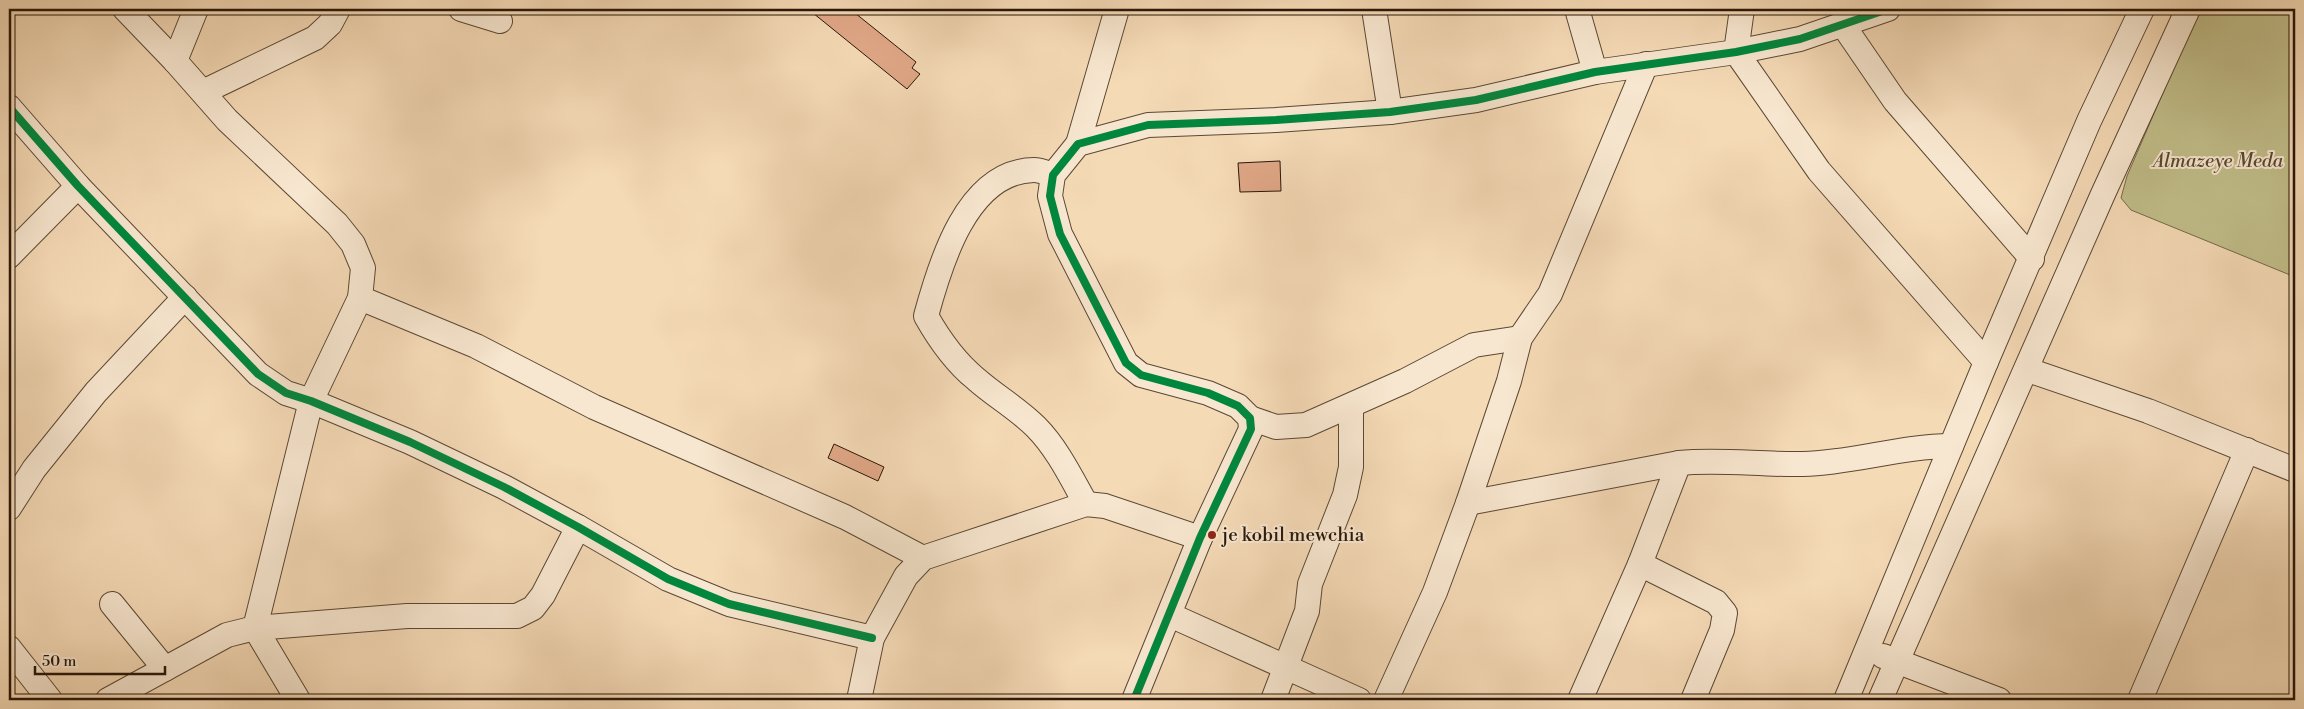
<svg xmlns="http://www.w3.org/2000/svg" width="2304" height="709" font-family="'Libre Bodoni',serif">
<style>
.green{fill:#c1be8a;stroke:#746a4a}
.building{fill:#e1a888;stroke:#281709}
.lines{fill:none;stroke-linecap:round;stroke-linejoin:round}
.minor-casing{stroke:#5b4834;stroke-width:26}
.minor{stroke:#f8e7d0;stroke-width:24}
.cycleway-casing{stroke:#f8e7d0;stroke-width:11}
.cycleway{stroke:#00873e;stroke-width:8}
.poi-dot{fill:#8f2418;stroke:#f8e7d0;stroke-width:2}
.labels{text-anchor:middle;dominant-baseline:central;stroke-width:4;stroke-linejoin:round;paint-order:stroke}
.park-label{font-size:19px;font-style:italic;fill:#564930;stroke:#f8e7d0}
.poi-label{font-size:19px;fill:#281709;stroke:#f8e7d0;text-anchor:start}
</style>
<rect width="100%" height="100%" fill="#f5dab6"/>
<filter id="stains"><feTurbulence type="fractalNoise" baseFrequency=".004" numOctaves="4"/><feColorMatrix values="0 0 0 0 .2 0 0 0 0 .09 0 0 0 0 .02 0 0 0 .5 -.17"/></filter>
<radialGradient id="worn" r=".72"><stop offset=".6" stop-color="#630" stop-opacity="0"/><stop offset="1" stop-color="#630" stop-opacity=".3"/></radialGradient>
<!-- green -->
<polygon class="green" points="2199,9 2295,9 2295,277 2131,210 2121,198 2127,176"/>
<!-- building -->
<g class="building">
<polygon points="808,9 850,9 916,62 912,68 920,74 907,89"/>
<polygon points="1280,161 1281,191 1240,192 1238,163"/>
<polygon points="834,444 884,467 878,481 828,458"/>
</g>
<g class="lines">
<!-- minor casing -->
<g class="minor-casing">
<g id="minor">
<polyline points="125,9 175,61 227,120 337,224 353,244 363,268 360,298 311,401 255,628 298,700"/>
<polyline points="461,9 500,21"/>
<polyline points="1374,9 1390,112"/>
<polyline points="1577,9 1595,72"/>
<polyline points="1742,9 1736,52 1819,171 1986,362"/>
<polyline points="1843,25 1895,101 2032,259"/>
<polyline points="175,61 196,9"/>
<polyline points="203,92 315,38 330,24 338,9"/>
<polyline points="9,107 78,186 258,374 286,393 311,401 410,442 504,487 578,527 668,579 729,604 872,638"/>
<polyline points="1078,144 1117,9"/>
<path d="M1053,175C1047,173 1040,170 1034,170C967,171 940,264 926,316C939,339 955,362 976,379C995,396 1017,408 1036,427C1057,448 1072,479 1086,504"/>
<polyline points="9,256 78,186"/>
<polyline points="360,298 476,346 594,407 845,517 923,558"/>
<polyline points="2028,370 2148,411 2295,470"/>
<polyline points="1250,418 1276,427 1306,425 1405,381 1474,345 1520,338"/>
<path d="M1468,503L1679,463C1721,459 1761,465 1803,464C1853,463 1901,446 1951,446"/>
<polyline points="9,508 34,469 96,392 185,297"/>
<polyline points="1640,564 1716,602 1725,613 1722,630 1693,700"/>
<polyline points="112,604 165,669"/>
<polyline points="1170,615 1359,700"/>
<polyline points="9,648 50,700"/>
<polyline points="1883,656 1999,700"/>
<polyline points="108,700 227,635 255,628 407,616 517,616 533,608 543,595 578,527"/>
<polyline points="859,700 872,638 906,576 923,558 1086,504 1105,506 1200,538"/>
<polyline points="1134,700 1200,538 1251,429 1250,418 1238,406 1208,393 1141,375 1126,363 1060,234 1050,196 1053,175 1078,144 1148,125 1276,120 1390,112 1476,100 1595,72 1736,52 1800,39 1888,9"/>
<polyline points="1273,700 1307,611 1310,584 1345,495 1351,467 1351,407"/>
<polyline points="1386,700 1435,592 1468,503 1509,381 1520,338 1550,294 1646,64"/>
<polyline points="1580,700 1640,564 1679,463"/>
<polyline points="1846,700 1986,362 2089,121 2142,9"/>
<polyline points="1880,700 2103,194 2188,9"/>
<polyline points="2140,700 2247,450"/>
</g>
</g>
<!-- minor -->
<use href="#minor" class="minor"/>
<!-- cycleway casing -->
<g class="cycleway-casing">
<g id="cycleway">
<polyline points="9,107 78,186 258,374 286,393 311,401 410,442 504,487 578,527 668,579 729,604 872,638"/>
<polyline points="1134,700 1200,538 1251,429 1250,418 1238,406 1208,393 1141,375 1126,363 1060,234 1050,196 1053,175 1078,144 1148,125 1276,120 1390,112 1476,100 1595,72 1736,52 1800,39 1888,9"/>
</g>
</g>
<!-- cycleway -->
<use href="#cycleway" class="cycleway"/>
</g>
<!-- markers -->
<circle class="poi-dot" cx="1212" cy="535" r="5"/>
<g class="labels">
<!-- park labels -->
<g class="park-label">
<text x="2218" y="161">Almazeye Meda</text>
</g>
<!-- poi labels -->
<g class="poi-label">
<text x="1222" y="535">je kobil mewchia</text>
</g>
</g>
<!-- margin -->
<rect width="2304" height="709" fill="none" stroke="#f5dab6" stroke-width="30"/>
<rect x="10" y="10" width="2284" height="689" fill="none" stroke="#281709" stroke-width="2.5"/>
<rect x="15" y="15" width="2274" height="679" fill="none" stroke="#281709"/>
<!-- scale -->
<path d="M35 666v8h130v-8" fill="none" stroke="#281709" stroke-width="2.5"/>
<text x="42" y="666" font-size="15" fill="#281709" stroke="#f8e7d0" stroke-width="4" paint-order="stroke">50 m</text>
<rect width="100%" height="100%" filter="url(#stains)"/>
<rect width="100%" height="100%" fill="url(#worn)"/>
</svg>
